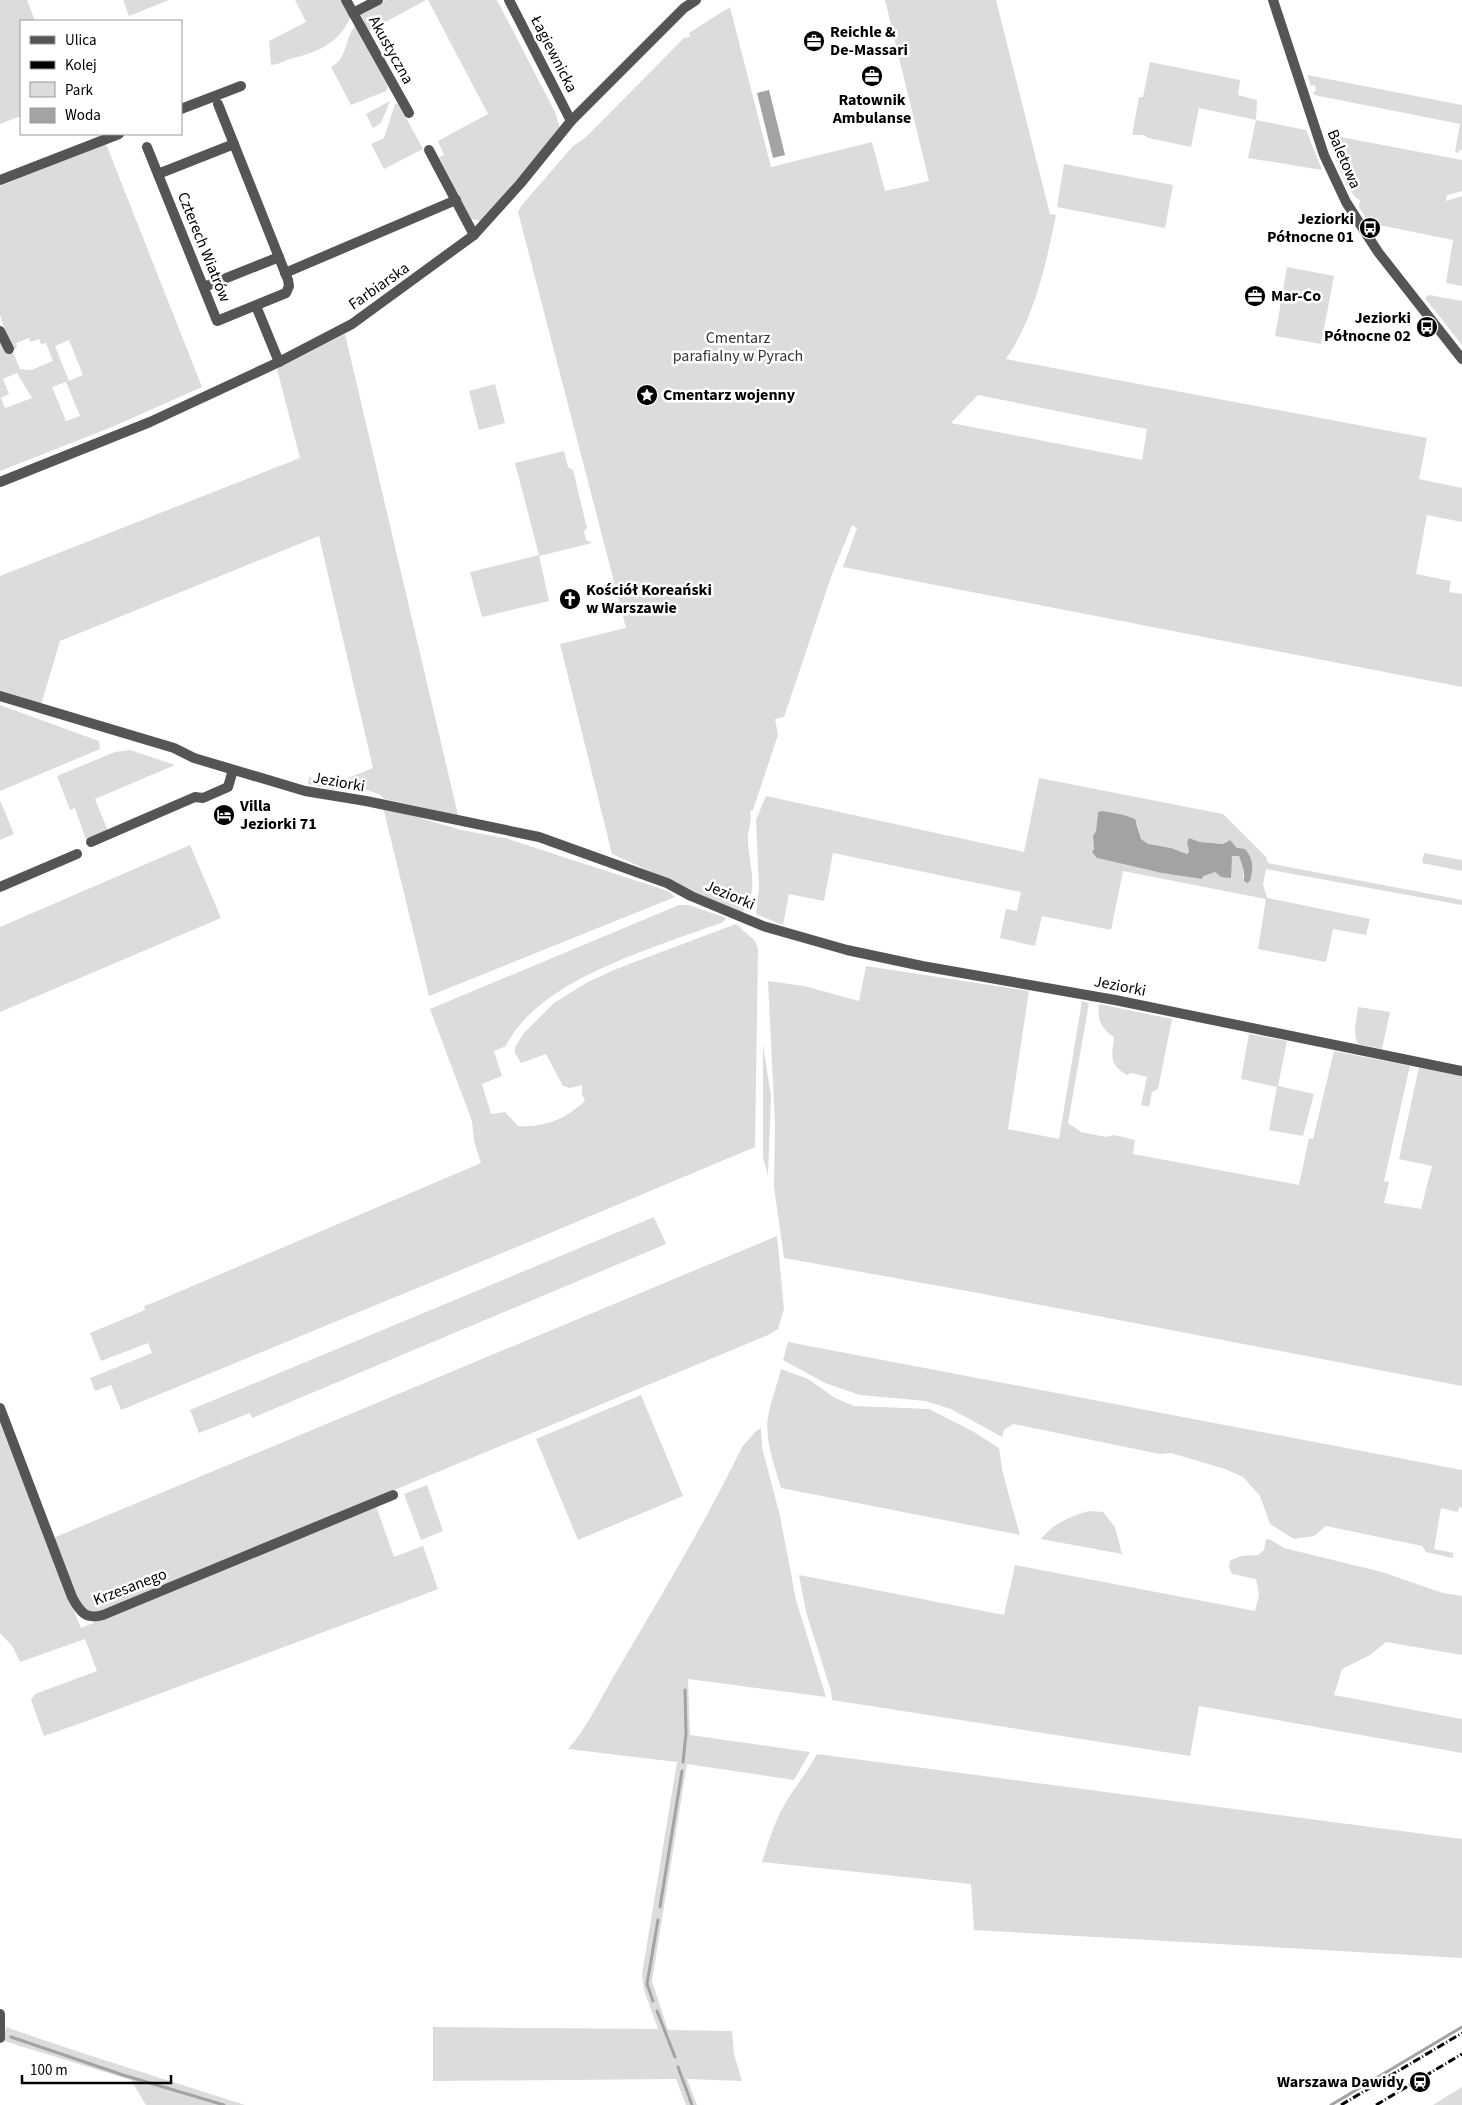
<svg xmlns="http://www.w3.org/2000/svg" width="1462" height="2105" font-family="'Source Sans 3',sans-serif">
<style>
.green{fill:#dcdcdc;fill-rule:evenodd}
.water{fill:#a3a3a3}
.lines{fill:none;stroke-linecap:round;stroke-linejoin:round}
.stream{stroke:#a3a3a3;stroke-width:3}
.minor{stroke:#555;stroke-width:10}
.tertiary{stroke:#555;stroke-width:10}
.rail{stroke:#000;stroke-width:3;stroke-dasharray:8 2.5 1 2.5;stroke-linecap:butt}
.labels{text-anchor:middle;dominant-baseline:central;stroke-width:5;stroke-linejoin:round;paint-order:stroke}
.poi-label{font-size:16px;font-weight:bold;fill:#000;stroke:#fff;text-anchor:start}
.street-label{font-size:16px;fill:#000;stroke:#fff}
.park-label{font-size:16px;fill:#333;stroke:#fff}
</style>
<rect width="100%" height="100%" fill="#fff"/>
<!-- green -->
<g class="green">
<polygon points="0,0 27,0 35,21 21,21 21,116 0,124"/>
<polygon points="123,0 169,0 129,16"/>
<path d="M295,0H342L351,15C341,43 316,53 290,59C283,61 278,65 271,65L269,41L306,22Z"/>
<polygon points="386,0 426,0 369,31 361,15"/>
<polygon points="428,0 496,0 498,2 556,114 560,129 503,198 481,221 471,219 439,157 444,155 438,141 488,114"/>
<path d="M885,0H996L1050,214L1056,215C1046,265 1035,316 1006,359L1427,438L1419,479L1462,488V522L1427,515L1416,574L1451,581L1449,592L1462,594V687L843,567L857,528L852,525L831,577L784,717L775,719L778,735L753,810L750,811C753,822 747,830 748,842C749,863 760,894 742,912C698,895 655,873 612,854L560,644L626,628L518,212L522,205L573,146L585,138L684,38L690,37L689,33L730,7L771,167L872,142L885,191L929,181ZM978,395L1147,429L1142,460L951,423Z"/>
<path d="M356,25L388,87L386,91L351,105L331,67C348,59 344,38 356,25Z"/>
<polygon points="1150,62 1240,80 1238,95 1257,100 1256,120 1306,130 1322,170 1248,158 1256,120 1199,108 1191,147 1148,138 1144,135 1132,135 1139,97 1143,97"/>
<polygon points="1307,75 1462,105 1462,150 1459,150 1459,153 1455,152 1460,124 1314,95 1313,92 1316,91 1315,85 1311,86"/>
<polygon points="390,101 381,123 373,128 366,114"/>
<polygon points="398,103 423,149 384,169 371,144 384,138 395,104"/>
<path d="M1335,136L1462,160V191L1447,195L1446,201L1462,196V286L1446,283L1453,240L1369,223L1359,207L1360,200C1346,194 1334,152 1327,137Z"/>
<path d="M106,144L202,387L112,427L0,471V337L11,348L0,315V186ZM29,338L31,342L39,339L41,344L46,343L53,361L31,370L20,369L12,350L17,348L16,343ZM69,340L83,375L69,381L55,346ZM17,373L32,398L5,408L1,398L9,394L3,379ZM66,382L80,416L66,421L52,387Z"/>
<polygon points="1064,164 1173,185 1165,228 1057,207"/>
<polygon points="1287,267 1334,276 1321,344 1275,336"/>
<polygon points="1429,295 1462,301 1462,345 1425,298"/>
<polygon points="345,334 458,815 385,799 379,794 353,786 334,790 308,784 309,777 338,782 373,768 319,536 60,641 41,705 0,692 0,576 300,458 277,369"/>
<polygon points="495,384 505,423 479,430 469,391"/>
<polygon points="564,451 568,467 573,470 587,528 584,531 586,540 592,543 539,556 549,601 482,617 470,572 539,555 515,463"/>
<polygon points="0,705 99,741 100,749 0,791"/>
<polygon points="130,750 175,765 95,799 108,831 86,840 75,808 70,810 57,776 115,752"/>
<path d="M1039,778L1223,814L1266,857L1268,863L1462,900V905L1266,869L1263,884L1267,898L1370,919L1366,935L1333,929L1326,962L1258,949L1266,899L1123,871L1111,930L1042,916L1035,946L1000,938L1006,909L1017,911L1021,892L833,853L824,901L789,894L783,925L756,914L759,887L756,820L766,796L1024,852ZM1098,812L1137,823L1141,839L1148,845L1171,848L1187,854L1189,852L1187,842L1189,838L1200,842L1224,844L1227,841C1244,846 1244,867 1247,883L1243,877L1244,871L1239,856L1232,855L1231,863L1219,875L1215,872L1204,876L1200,879L1162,873L1097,858L1092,852L1094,849L1093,836L1096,831Z"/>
<polygon points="0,800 14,834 0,840"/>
<polygon points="383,807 461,830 505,838 668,891 675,897 429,996"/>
<polygon points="190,845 221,918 0,1012 0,927"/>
<polygon points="1424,853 1462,860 1462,871 1422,863"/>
<path d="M679,905H689L726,918L723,922C657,947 538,979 506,1046L494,1051L502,1076L482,1084L491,1114L505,1112L518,1126C544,1128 566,1119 585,1101L582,1094V1085L570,1088L563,1086L546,1054L521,1063L515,1053V1047L524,1033L554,1003L586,983L616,969L736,924L755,941L758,949L755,1147L512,1249L121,1410L111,1385L95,1391L90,1378L152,1353L148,1343L101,1361L90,1333L145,1310L144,1306L155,1302L481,1163L474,1141L472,1121L430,1009Z"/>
<polygon points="866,966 1029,991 1008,1129 1059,1139 1082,1001 1089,1003 1068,1123 1081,1132 1106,1137 1114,1135 1135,1140 1133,1154 1299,1185 1309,1138 1313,1139 1334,1051 1410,1066 1384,1181 1389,1182 1384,1203 1421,1209 1432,1166 1399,1159 1419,1067 1462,1076 1462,1386 978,1293 784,1258 774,1187 775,1124 768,981 804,986 859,1001"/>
<path d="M1099,1004L1172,1019L1158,1089L1152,1092L1149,1107L1141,1105L1147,1077L1132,1073L1127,1075C1107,1064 1113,1055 1114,1037C1101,1029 1097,1019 1099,1004Z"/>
<path d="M1358,1007L1390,1012L1382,1049L1358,1044C1352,1033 1357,1019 1358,1007Z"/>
<polygon points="1249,1034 1287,1041 1278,1086 1314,1094 1303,1136 1269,1130 1277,1087 1241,1079"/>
<polygon points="763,1044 771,1096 768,1176 763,1157"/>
<polygon points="654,1217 666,1244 252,1418 250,1413 199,1433 190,1410"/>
<polygon points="777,1236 784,1309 778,1329 768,1335 103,1611 94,1613 81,1606 53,1538"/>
<polygon points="788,1342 1462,1470 1462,1508 1459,1507 1458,1512 1441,1508 1434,1549 1454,1553 1452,1558 1426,1552 1422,1546 1326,1526 1314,1536 1294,1539 1270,1524 1260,1496 1243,1477 1225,1469 1171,1453 1160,1454 1013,1424 1004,1430 1002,1437 951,1409 925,1401 860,1395 825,1383 783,1360"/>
<path d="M781,1369L808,1379L835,1398L854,1406L929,1409L974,1432L999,1448L1003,1474L1020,1535L781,1488C774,1463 763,1438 769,1411C772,1397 778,1383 781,1369Z"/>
<polygon points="641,1395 683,1496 578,1540 536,1439"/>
<polygon points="0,1424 81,1628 376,1506 394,1557 423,1546 438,1589 84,1722 44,1736 31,1700 35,1694 97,1671 85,1639 20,1662 13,1647 0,1633"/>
<path d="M761,1428L762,1447L780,1516L796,1600L826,1697L688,1679L690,1735L810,1752L794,1780L687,1764L652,1981L668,2030L732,2031L734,2054L742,2081L687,2079L697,2105H686L676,2079L433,2081V2027L658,2029L644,1990L642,1974L677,1762L568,1749C588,1727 602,1695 618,1669C661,1596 705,1523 742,1447L755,1432Z"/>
<polygon points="427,1485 443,1531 421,1540 404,1494"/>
<path d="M1089,1511L1103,1512L1115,1527L1122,1554L1041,1539C1054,1523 1069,1517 1089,1511Z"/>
<path d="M1266,1539L1271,1540L1284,1548L1382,1572L1443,1593L1462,1596V1655L1386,1642L1370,1655L1342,1669L1334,1695L1462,1719V1753L1199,1706L1190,1756L832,1700L831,1691L806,1612L799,1575L1004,1615C1007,1598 1012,1582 1015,1565L1255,1611L1259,1595L1256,1579L1232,1574L1229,1567L1230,1561C1241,1554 1246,1556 1258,1555L1264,1550Z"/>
<path d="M817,1754L1462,1839V1958L974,1930L971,1884L762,1862C768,1843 774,1824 783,1807C794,1788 807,1773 817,1754Z"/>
<path d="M6,2027C85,2055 165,2079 245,2105H146L131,2080L4,2041Z"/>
<polygon points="1462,2087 1462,2105 1433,2105"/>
</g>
<!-- water -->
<g class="water">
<polygon points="769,90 785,155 773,158 757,93"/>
<path d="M1102,811L1124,815L1135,819L1141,839L1148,844L1171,848L1187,854L1189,852L1187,842L1189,838L1200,842L1223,844L1230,840L1237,848L1245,849C1253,858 1254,868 1250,881L1247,883L1244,881V871L1239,856H1232L1231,878L1221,877L1215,872L1204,876L1201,879L1162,873L1097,858L1092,852L1094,849L1093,836L1096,831L1098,812Z"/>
</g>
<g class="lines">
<!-- stream -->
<g class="stream">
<polyline points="683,1762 686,1734 685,1690"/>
<polyline points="660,1907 682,1771"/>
<polyline points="653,2001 647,1984 658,1920"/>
<polyline points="657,2011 675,2057"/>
<polyline points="11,2037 123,2075 224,2105"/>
<polyline points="678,2067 692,2105"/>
<polyline points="1331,2105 1462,2027"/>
</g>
<!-- minor -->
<g class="minor">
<polyline points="346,0 409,113"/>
<polyline points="509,0 571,121"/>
<polyline points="353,13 378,0"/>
<polyline points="181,109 241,86"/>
<polyline points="147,147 217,321 286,293 289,286 288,280 218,104"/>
<polyline points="429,150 474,235"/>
<polyline points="158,174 234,144"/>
<polyline points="0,180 119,134"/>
<polyline points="285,273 456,200"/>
<polyline points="204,287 279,257"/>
<polyline points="256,306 279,362"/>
<polyline points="0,331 9,349"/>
<polyline points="0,482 150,422 279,362 352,324 474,235 520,184 571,121 684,8 696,0"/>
<polyline points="0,696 174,748 194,758 305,791 366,801 539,837 667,883 691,896 763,926 847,950 922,966 1115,1000 1462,1071"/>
<polyline points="91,842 195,797 203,798 228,787 233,770"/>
<polyline points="0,887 77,854"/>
<path d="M0,1408L72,1597C80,1612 86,1620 103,1615L393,1495"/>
<polyline points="0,2014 0,2038"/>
</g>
<!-- tertiary -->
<polyline class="tertiary" points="1273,0 1324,155 1346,202 1378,252 1462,359"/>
<!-- rail -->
<g class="rail">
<polyline points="1341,2105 1462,2033"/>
<polyline points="1376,2105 1462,2054"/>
</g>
</g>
<!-- icons -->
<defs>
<g id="office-disc" transform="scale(1.125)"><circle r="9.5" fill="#000" stroke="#fff"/><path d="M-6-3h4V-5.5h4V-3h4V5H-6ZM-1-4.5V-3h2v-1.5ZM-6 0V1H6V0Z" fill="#fff"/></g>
<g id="bus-disc" transform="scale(1.125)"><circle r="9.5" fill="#000" stroke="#fff"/><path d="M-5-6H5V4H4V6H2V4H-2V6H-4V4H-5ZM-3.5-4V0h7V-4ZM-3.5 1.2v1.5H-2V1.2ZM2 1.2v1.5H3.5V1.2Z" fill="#fff"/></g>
<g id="sight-disc" transform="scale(1.125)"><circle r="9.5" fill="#000" stroke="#fff"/><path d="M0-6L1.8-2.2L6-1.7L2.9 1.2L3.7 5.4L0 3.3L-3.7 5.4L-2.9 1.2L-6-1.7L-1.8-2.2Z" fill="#fff"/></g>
<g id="church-disc" transform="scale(1.125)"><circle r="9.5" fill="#000" stroke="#fff"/><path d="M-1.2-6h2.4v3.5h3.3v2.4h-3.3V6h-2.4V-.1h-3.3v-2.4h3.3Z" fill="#fff"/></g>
<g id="hotel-disc" transform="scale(1.125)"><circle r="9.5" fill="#000" stroke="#fff"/><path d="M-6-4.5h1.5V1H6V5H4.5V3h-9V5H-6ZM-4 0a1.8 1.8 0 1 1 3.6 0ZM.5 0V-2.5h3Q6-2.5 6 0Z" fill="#fff"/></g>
<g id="station-disc" transform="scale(1.125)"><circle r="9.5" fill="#000" stroke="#fff"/><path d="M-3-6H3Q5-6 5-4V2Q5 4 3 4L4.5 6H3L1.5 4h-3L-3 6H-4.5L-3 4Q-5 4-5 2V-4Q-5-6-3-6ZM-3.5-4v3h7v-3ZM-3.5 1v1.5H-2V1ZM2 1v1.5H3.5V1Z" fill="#fff"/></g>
</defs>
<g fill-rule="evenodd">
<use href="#office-disc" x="814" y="41"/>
<use href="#office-disc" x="872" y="76"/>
<use href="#bus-disc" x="1370" y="228"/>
<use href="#office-disc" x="1255" y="296"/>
<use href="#bus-disc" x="1427" y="327"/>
<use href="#sight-disc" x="647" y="395"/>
<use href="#church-disc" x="570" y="599"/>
<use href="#hotel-disc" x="224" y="815"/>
<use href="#station-disc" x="1420" y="2082"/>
</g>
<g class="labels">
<!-- poi labels -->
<g class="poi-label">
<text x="830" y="32">Reichle &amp;<tspan x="830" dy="18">De-Massari</tspan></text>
<text x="872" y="100" text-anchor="middle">Ratownik<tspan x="872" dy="18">Ambulanse</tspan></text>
<text x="1354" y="219" text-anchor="end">Jeziorki<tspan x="1354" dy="18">Północne 01</tspan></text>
<text x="1271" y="296">Mar-Co</text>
<text x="1411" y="318" text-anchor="end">Jeziorki<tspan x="1411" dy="18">Północne 02</tspan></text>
<text x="663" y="395">Cmentarz wojenny</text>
<text x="586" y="590">Kościół Koreański<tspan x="586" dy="18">w Warszawie</tspan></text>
<text x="240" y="806">Villa<tspan x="240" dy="18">Jeziorki 71</tspan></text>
<text x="1404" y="2082" text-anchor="end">Warszawa Dawidy</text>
</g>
<!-- street labels -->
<g class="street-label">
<text transform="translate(391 50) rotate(61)">Akustyczna</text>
<text transform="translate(554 54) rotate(63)">Łagiewnicka</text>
<text transform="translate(1344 159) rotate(67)">Baletowa</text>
<text transform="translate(204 247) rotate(68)">Czterech Wiatrów</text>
<text transform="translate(379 286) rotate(-35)">Farbiarska</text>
<text transform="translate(339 782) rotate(10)">Jeziorki</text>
<text transform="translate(730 895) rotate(23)">Jeziorki</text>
<text transform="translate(1120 986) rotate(11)">Jeziorki</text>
<text transform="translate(130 1587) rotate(-21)">Krzesanego</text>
</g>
<!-- park labels -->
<g class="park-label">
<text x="738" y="338">Cmentarz<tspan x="738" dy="18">parafialny w Pyrach</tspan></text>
</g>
</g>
<!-- legend -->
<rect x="20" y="20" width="162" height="115" fill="#ffffff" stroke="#999999"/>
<rect x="30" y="36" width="25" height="8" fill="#555555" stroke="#999999"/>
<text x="65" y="45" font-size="15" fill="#000000">Ulica</text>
<rect x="30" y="61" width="25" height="8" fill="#000000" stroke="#999999"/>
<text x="65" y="70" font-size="15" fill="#000000">Kolej</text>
<rect x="30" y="82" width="25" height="15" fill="#dcdcdc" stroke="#999999"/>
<text x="65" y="95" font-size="15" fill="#000000">Park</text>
<rect x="30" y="108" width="25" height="15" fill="#a3a3a3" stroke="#999999"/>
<text x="65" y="120" font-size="15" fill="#000000">Woda</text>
<!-- scale -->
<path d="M22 2075v8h149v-8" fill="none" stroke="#000000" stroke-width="2.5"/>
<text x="30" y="2075" font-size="15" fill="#000000" stroke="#ffffff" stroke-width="4" paint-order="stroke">100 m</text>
</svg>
